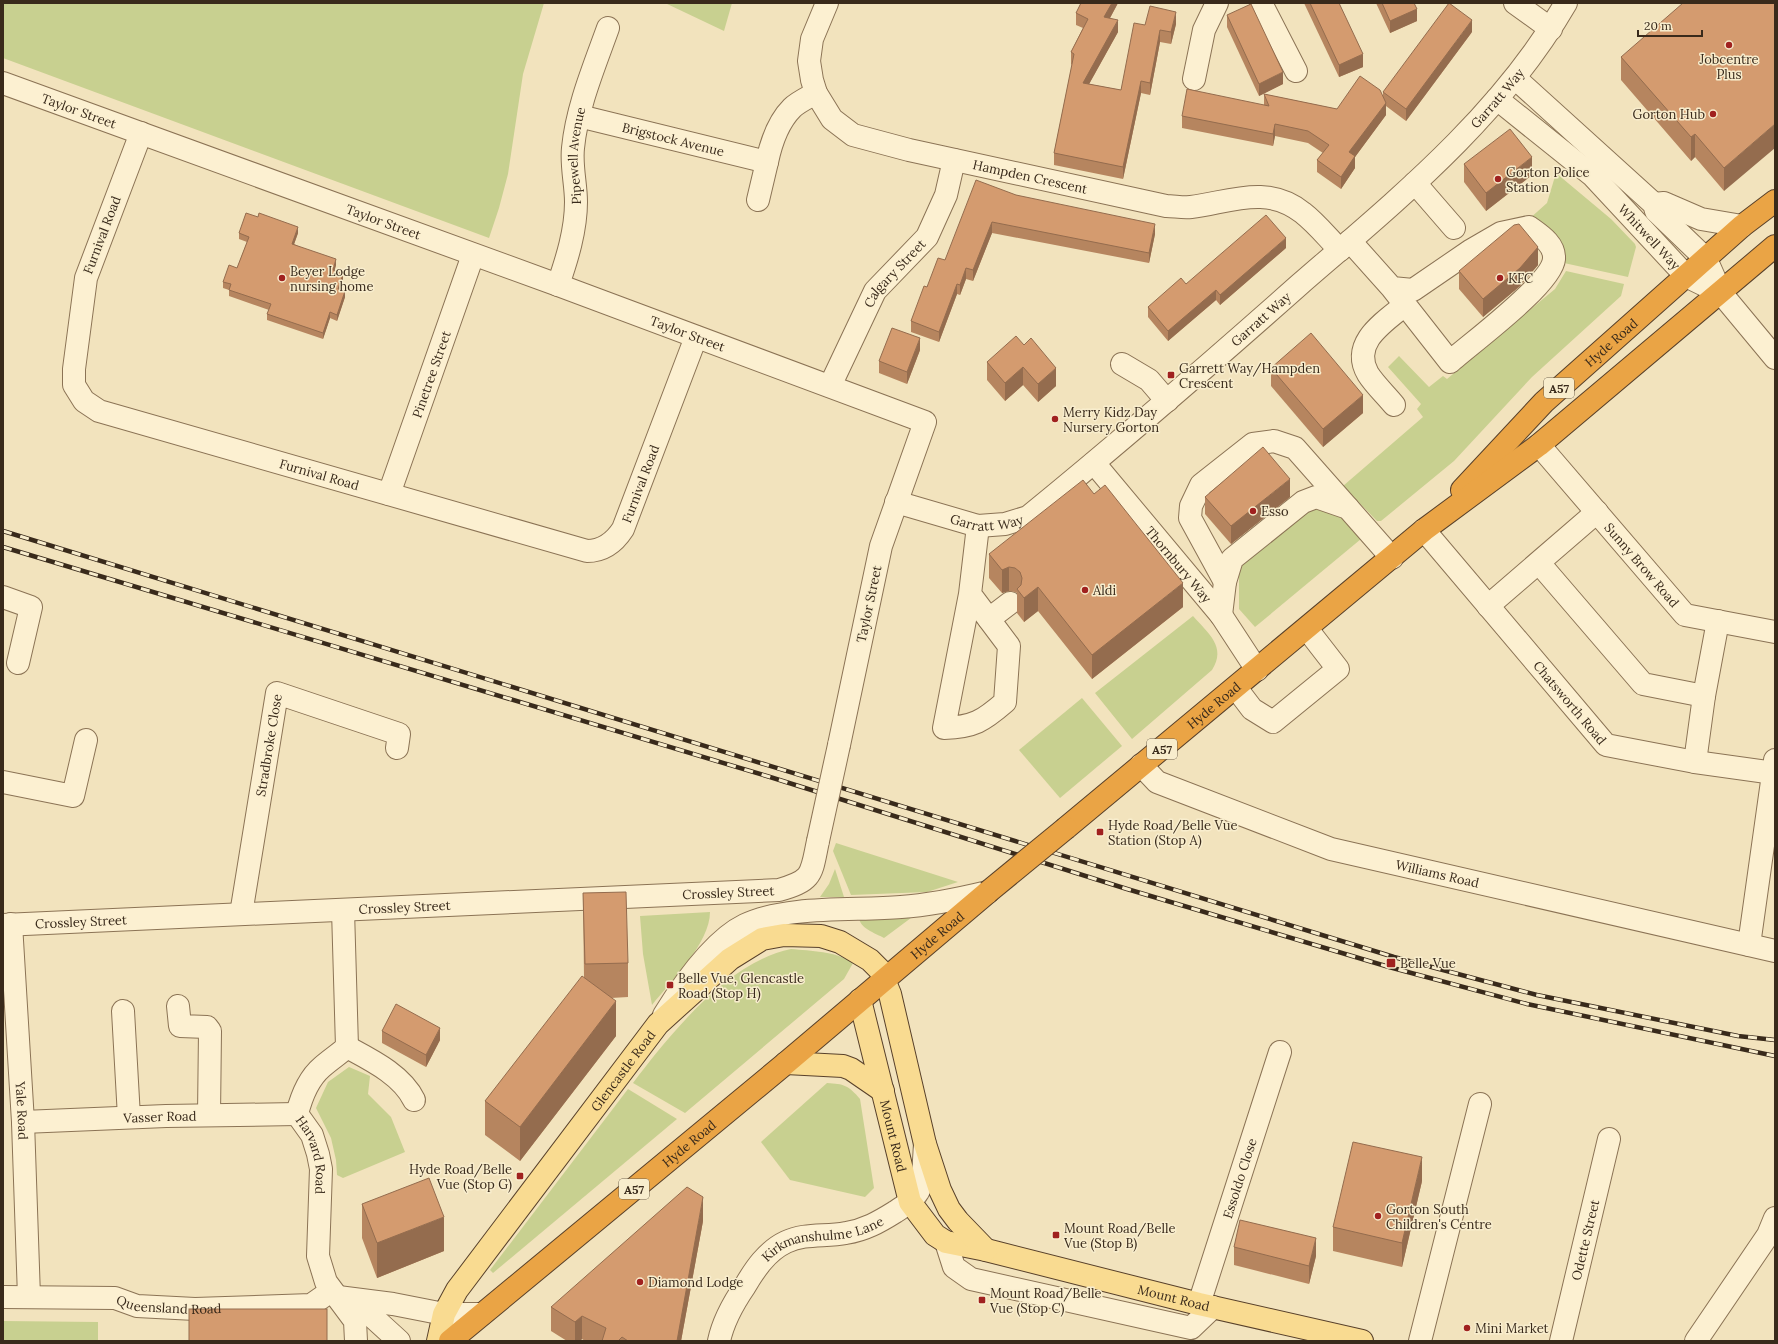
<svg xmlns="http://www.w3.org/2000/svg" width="1778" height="1344" font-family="Lora,serif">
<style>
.green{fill:#c8d090}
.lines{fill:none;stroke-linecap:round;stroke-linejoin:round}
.minor-casing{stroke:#8b7355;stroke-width:24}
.major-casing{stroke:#58402a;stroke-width:24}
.highway-casing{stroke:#58402a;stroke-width:24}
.minor{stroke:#fcf0d1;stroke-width:22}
.major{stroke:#f9db91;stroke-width:22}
.highway{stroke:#eaa445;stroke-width:22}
.rail-casing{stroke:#392a1b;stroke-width:4.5}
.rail{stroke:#f8edcd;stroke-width:3;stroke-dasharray:9;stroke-linecap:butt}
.minor-bridge-casing{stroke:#8b7355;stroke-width:24;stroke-linecap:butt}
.highway-bridge-casing{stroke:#58402a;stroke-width:24;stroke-linecap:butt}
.minor-bridge{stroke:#fcf0d1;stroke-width:22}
.highway-bridge{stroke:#eaa445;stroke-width:22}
.wall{fill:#b6855f}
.shaded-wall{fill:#946c4e}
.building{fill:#d49b6f;stroke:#946c4e}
.poi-dot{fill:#a0211f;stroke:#f8edcd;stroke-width:1.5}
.labels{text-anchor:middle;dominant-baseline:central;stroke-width:3;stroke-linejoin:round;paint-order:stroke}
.shield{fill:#f8edcd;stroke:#726450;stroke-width:1}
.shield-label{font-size:12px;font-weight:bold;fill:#392a1b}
.poi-label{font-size:13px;fill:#392a1b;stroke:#f8edcd;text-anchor:start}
.street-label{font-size:13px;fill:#392a1b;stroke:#f8edcd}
</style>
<rect width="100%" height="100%" fill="#f2e3bd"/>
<!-- green -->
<g class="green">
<polygon points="3,3 544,3 523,74 508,174 499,208 489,238 3,58"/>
<polygon points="665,3 732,3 724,31"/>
<polygon points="1556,173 1611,219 1635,244 1636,247 1628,277 1564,263 1528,220 1547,203"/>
<polygon points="1566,271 1624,284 1621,296 1532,377 1454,461 1381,521 1377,521 1343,486 1423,417 1417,409 1421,404 1388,367 1399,356 1429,387 1443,376 1447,379 1555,289"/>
<polygon points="1314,507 1338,512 1361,539 1255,627 1239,609 1239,570 1244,563"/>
<path d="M1193,616C1208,633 1227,647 1212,670L1132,739L1095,693Z"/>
<polygon points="1082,698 1122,746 1060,798 1019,750"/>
<polygon points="836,843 958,882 927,892 851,895 833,851"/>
<polygon points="835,869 844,897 820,897 829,884"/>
<path d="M710,912C710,943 671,981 652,1005L643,954L640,916Z"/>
<path d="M919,912L884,938C875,933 859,928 859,917Z"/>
<path d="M791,949C811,951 836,951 853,963L844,979L685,1113L633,1083C671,1033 728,962 791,949Z"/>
<polygon points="349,1067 370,1076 368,1094 391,1117 405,1152 343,1178 337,1175 336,1160 331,1138 316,1108 328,1082"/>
<path d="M827,1083C844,1084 848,1085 860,1099L874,1188L865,1197L790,1180L761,1142Z"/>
<polygon points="628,1089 677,1119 493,1273 490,1270"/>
<polygon points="3,1321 98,1322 98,1341 3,1341"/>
</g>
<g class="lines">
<!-- minor casing -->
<g class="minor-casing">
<g id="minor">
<path id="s1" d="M827,3L812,39L809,61L812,80L816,93L832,119L853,135L909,150L1166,206C1174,206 1183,208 1191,207C1230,202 1267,184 1303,213C1316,223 1328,238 1340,250"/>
<polyline points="1261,3 1296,71"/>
<polyline points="1515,3 1551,29"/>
<polyline points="1515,78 1654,204 1656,211 1706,259 1721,293 1775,358"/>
<polyline points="1194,79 1204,30 1217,3"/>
<path id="s2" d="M3,83L558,285L925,422L881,546L839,745"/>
<path id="s3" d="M1497,99L1593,176L1686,276L1721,293"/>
<path id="s4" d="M579,116L767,162C771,143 778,122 792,108C798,102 809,97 816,93"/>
<path id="s5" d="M141,133L86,278L74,369V385L84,401L99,411L587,551C603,551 614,543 623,529L696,337"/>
<polyline points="1415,183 1454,228"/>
<polyline points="758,200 767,162"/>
<polyline points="1654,204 1664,203 1701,219 1742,226"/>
<path d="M1350,241L1392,288L1450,362C1470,344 1552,284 1554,259C1555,244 1540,235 1529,227L1501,233L1470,251L1413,290L1392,288"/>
<path id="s6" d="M558,285C567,259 576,230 576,202C576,184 571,166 573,148C577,107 594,67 608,28"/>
<polyline points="1122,364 1149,380 1167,401"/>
<path id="s7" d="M830,386L875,291L927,237L946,195L954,160"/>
<path d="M1394,405C1386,395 1375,385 1368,374C1350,343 1384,322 1405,305"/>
<path id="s8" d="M1539,445L1685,615L1775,632"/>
<path id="s9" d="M1094,463L1221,615L1257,670"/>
<path id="s10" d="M389,494L473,255"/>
<path id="s11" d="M896,502L978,526L1005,524L1028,517C1120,442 1210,364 1299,285C1397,200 1500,117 1566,3"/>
<path id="s12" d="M1424,530L1606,745L1695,762L1774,773"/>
<polyline points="1539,563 1643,684 1704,696"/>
<polyline points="1225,582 1190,518 1191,506 1201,485 1253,444 1274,441 1295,448 1348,508"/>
<path d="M970,594L1009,646L1005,702C983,721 974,727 944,728L970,594L978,526"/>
<polyline points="3,597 31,607 18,663"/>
<polyline points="1488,606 1597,512"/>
<polyline points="1221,615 1225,582 1232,559 1303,502 1316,497 1348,508 1392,558"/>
<polyline points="989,619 1010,603"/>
<polyline points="1236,688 1252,709 1273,722 1338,669 1307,629"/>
<polyline points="1695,762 1704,696 1718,621"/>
<path id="s13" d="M1141,765L1157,782L1331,849L1775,951"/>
<polyline points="3,782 73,796 86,740"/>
<path id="s14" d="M343,910L347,1047C339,1054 330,1060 322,1067C309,1078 301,1098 297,1114L312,1135L318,1154L321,1169L318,1256L326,1282L355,1321L356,1341"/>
<path id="s15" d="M241,914L277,693L399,734L397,748"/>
<path id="s16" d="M11,924L23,1122L29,1297"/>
<path id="s17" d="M3,925L779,890C814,880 811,874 818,841"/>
<polyline points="1749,945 1775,760"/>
<polyline points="178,1006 180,1026 207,1027 210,1031 209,1115"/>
<polyline points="123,1011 129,1117"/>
<path d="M664,1015C682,986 714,940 745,925C787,905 855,911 901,907C931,905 959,899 988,892"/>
<path d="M347,1047C371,1060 402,1075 414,1100"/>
<path id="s18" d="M23,1122L166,1116L297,1114"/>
<polyline points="946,1242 954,1267 971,1279 1191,1328 1213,1307"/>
<path id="s19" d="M3,1297L115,1298L137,1306L195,1309L311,1305L331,1291"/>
<polyline points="338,1297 393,1304 444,1314 482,1314"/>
<polyline points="354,1300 399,1341"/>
<path id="s20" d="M1199,1304L1280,1052"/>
<path id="s21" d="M719,1341C723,1322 734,1302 745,1286C755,1269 767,1251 786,1242C805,1233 825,1237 846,1233C865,1230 879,1222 895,1212C904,1206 913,1201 918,1192C924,1182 924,1156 925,1144"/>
<polyline points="1420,1341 1480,1104"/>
<path id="s22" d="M1561,1341L1609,1139"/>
<polyline points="1696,1341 1768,1235 1775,1218"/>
</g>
</g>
<!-- major casing -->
<g class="major-casing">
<g id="major">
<path id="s23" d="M860,1000L910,1202L935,1235L946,1242L986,1250L1199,1304L1362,1341"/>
<polyline points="786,1063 843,1066 851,1069 883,1091"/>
<path id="s24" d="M438,1341L444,1314L457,1290L658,1024L730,959L762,939L784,935L821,936L840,942L870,960L880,970L890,994L925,1144L940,1190L949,1209L958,1221L986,1250"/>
</g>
</g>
<!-- highway casing -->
<g class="highway-casing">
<g id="highway">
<path id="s25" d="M1462,490L1544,402L1742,226L1775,201"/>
<path id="s26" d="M1066,828L1424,530L1539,445L1775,246"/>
<path id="s27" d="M450,1341L786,1063L988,892"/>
</g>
</g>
<!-- minor -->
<use href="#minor" class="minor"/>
<!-- major -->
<use href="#major" class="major"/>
<!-- highway -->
<use href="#highway" class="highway"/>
<!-- rail casing -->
<g class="rail-casing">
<g id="rail">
<polyline points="3,531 1394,957 1537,995 1738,1036 1775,1040"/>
<polyline points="3,547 770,777 1127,889 1389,967 1527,1004 1775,1056"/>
</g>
</g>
<!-- rail -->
<use href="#rail" class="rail"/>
<!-- minor-bridge casing -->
<g class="minor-bridge-casing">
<polyline id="minor-bridge" points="818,841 839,745"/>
</g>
<!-- highway-bridge casing -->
<g class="highway-bridge-casing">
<polyline id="highway-bridge" points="988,892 1066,828"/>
</g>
<!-- minor-bridge -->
<use href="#minor-bridge" class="minor-bridge"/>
<!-- highway-bridge -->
<use href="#highway-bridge" class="highway-bridge"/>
</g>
<!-- wall -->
<g class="wall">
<polygon points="1081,3 1118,3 1110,18 1118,32 1089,84 1121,90 1145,25 1176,24 1171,44 1160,42 1150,95 1141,93 1123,179 1054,165 1054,153 1072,65 1071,64 1071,52 1083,28 1076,25 1076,13"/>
<polygon points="1304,3 1339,3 1363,67 1339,77"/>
<polygon points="1376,3 1414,3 1417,21 1390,33"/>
<polygon points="1775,3 1724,191 1695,157 1691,161 1621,80 1621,57"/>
<polygon points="1227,15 1283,84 1259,96 1227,27"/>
<polygon points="1472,32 1406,121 1386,106 1386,115 1355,157 1355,168 1341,189 1317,172 1317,160 1323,153 1308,143 1275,136 1273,146 1182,128 1182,116 1264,105 1264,94 1337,109 1383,96 1383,92"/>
<polygon points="1464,164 1532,175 1486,211 1464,182"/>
<polygon points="1016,195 1155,234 1149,263 992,233 973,281 966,279 960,295 957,294 939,342 911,332 911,321 927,287 945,260"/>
<polygon points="239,233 298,233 294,244 336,265 334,271 343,280 340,289 345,297 337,321 330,318 323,339 267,320 267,314 269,310 229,296 229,290 223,288 223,282 237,268 247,242 239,239"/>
<polygon points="1286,248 1220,305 1216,300 1168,341 1148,317 1148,307 1186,284"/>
<polygon points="1538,265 1520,286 1483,317 1459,289 1459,271"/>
<polygon points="1024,345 1056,386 1038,402 1023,385 1005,401 987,380 987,362"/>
<polygon points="920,350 907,384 879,373 879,361"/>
<polygon points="1271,368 1363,413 1323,447 1271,386"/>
<polygon points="1205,497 1290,497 1231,544 1205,514"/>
<polygon points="989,554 1183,607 1092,679 1038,611 1024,622 1017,613 1017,593 1015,592 1009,591 1002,593 989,578"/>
<polygon points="583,893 628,963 628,997 611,998 616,1036 520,1161 485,1135 485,1101 584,978"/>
<polygon points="382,1031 440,1040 426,1067 382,1043"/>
<polygon points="1422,1181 1402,1267 1333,1251 1333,1227"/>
<polygon points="362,1204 444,1251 377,1278 362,1238"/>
<polygon points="703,1221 681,1341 585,1341 582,1339 580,1341 567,1341 551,1331 551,1307"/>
<polygon points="1234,1247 1316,1256 1309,1284 1234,1265"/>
</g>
<!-- shaded-wall -->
<g class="shaded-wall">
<polygon points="1112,3 1118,3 1104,29 1104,17"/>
<polygon points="1417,9 1417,21 1390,33 1390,21"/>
<polygon points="1176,12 1176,24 1171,44 1171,32"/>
<polygon points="1118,20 1118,32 1083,95 1083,83"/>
<polygon points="1472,20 1472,32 1406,121 1406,109"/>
<polygon points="1160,30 1160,42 1150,95 1150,83"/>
<polygon points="1363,54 1363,67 1339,77 1339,65"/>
<polygon points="1283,72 1283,84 1259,96 1259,84"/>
<polygon points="1141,81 1141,93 1123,179 1123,167"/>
<polygon points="1386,103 1386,115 1355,157 1355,168 1341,189 1341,177 1349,152"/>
<polygon points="1275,124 1275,136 1273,146 1273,134"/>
<polygon points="1775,124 1775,148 1724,191 1724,168"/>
<polygon points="1695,134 1695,157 1691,161 1691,137"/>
<polygon points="1532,157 1532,175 1486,211 1486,193"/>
<polygon points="992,222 992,233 973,281 973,270"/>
<polygon points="1155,224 1155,234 1149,263 1149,253"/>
<polygon points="298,227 298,233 292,250 292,244"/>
<polygon points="1286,238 1286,248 1220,305 1220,295"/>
<polygon points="1538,247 1538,265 1520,286 1483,317 1483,299"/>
<polygon points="336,259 336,265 333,277 333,270"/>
<polygon points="966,268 966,279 960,295 960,285"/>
<polygon points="343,274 343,280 338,295 338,289"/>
<polygon points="957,284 957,294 939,342 939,332"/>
<polygon points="1216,290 1216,300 1168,341 1168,331"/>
<polygon points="345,291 345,297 337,321 337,315"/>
<polygon points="330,312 330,318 323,339 323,333"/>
<polygon points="920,338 920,350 907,384 907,372"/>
<polygon points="1023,367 1023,385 1005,401 1005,383"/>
<polygon points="1056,368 1056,386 1038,402 1038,384"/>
<polygon points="1363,395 1363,413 1323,447 1323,429"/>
<polygon points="1290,479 1290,497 1231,544 1231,526"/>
<polygon points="1009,567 1009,591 1002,593 1002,570"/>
<polygon points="1183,583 1183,607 1092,679 1092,655"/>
<polygon points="1038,587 1038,611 1024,622 1024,598"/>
<polygon points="616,1001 616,1036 520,1161 520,1127"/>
<polygon points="440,1028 440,1040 426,1067 426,1055"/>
<polygon points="1422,1157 1422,1181 1402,1267 1402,1243"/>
<polygon points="703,1197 703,1221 681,1341 677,1341"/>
<polygon points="444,1217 444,1251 377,1278 377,1243"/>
<polygon points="1316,1238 1316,1256 1309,1284 1309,1266"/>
<polygon points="582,1316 582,1339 580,1341 575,1341 575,1322"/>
</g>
<!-- building -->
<g class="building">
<polygon points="1081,3 1112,3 1104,17 1118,20 1083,83 1121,90 1134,23 1145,25 1150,6 1176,12 1171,32 1160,30 1150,83 1141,81 1123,167 1054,153 1074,54 1071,52 1088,19 1076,13"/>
<polygon points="1310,3 1339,3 1363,54 1339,65"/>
<polygon points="1382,3 1414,3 1417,9 1390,21"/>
<polygon points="1449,3 1472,20 1406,109 1383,92"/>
<polygon points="1683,3 1775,3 1775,124 1724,168 1695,134 1691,137 1621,57"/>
<polygon points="1251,4 1283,72 1259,84 1227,15"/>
<polygon points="1360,76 1380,90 1386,103 1349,152 1355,156 1341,177 1317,160 1329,145 1308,131 1275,124 1273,134 1182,116 1187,89 1269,106 1264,94 1337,109"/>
<polygon points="1510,129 1532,157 1486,193 1464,164"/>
<polygon points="976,180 1016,195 1155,224 1149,253 992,222 973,270 966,268 960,285 957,284 939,332 911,321 924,286 927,287 938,258 945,260"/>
<polygon points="246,213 258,217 259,213 298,227 292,244 336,259 333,270 343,274 338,289 345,291 337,315 330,312 323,333 267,314 271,304 229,290 231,284 223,282 229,265 237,268 249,237 239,233"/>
<polygon points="1266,215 1286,238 1220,295 1216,290 1168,331 1148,307 1181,278 1186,284"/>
<polygon points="1519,224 1538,247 1520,268 1483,299 1459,271 1514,225"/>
<polygon points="892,328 920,338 907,372 879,361"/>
<polygon points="1311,333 1363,395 1323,429 1271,368"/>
<polygon points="1016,336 1024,345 1031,338 1056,368 1038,384 1023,367 1005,383 987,362"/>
<polygon points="1263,447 1290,479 1231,526 1205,497"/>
<polygon points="1083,480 1094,494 1105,485 1183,583 1092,655 1038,587 1024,598 1017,589 1021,585 1022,578 1020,572 1015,568 1009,567 1002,570 989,554"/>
<polygon points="626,892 628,963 585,964 583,893"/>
<polygon points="582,976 616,1001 520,1127 485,1101"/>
<polygon points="396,1004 440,1028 426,1055 382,1031"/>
<polygon points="1353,1142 1422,1157 1402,1243 1333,1227"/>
<polygon points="429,1178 444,1217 377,1243 362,1204"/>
<polygon points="687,1187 703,1197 677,1341 628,1341 622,1337 618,1341 602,1341 606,1328 582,1316 575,1322 551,1307"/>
<polygon points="1240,1220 1316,1238 1309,1266 1234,1247"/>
<rect x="189" y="1309" width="138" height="32"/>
</g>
<!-- markers -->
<g class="poi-dot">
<circle cx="1729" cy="45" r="4"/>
<circle cx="1713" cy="114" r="4"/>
<circle cx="1498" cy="179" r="4"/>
<circle cx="282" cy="278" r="4"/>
<circle cx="1500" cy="278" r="4"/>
<rect x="1167" y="371" width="8" height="8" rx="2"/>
<circle cx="1055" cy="419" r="4"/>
<circle cx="1253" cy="511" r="4"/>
<circle cx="1085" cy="590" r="4"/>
<rect x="1096" y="828" width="8" height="8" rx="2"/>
<rect x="1386" y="958" width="10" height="10" rx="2"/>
<rect x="666" y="981" width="8" height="8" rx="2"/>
<rect x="516" y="1172" width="8" height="8" rx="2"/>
<circle cx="1378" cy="1216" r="4"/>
<rect x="1052" y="1231" width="8" height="8" rx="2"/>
<circle cx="640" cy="1282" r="4"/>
<rect x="978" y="1296" width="8" height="8" rx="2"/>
<circle cx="1467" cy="1328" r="4"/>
</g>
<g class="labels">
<!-- shield labels -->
<g class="shield">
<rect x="1544" y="378" width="30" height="20" rx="3"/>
<rect x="1147" y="739" width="30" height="20" rx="3"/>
<rect x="619" y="1179" width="30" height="20" rx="3"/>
</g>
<g class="shield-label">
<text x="1559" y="388">A57</text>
<text x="1162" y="749">A57</text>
<text x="634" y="1189">A57</text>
</g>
<!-- poi labels -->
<g class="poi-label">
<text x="1729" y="59" text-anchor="middle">Jobcentre<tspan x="1729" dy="15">Plus</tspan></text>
<text x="1705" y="114" text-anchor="end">Gorton Hub</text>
<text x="1506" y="172">Gorton Police<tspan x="1506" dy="15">Station</tspan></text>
<text x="290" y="271">Beyer Lodge<tspan x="290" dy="15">nursing home</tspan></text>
<text x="1508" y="278">KFC</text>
<text x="1179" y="368">Garrett Way/Hampden<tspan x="1179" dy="15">Crescent</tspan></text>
<text x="1063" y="412">Merry Kidz Day<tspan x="1063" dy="15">Nursery Gorton</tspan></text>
<text x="1261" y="511">Esso</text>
<text x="1093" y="590">Aldi</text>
<text x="1108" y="825">Hyde Road/Belle Vue<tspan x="1108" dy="15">Station (Stop A)</tspan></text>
<text x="1400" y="963">Belle Vue</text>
<text x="678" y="978">Belle Vue, Glencastle<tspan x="678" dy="15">Road (Stop H)</tspan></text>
<text x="512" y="1169" text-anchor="end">Hyde Road/Belle<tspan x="512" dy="15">Vue (Stop G)</tspan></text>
<text x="1386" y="1209">Gorton South<tspan x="1386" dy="15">Children's Centre</tspan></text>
<text x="1064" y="1228">Mount Road/Belle<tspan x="1064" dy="15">Vue (Stop B)</tspan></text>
<text x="648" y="1282">Diamond Lodge</text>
<text x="990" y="1293">Mount Road/Belle<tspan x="990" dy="15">Vue (Stop C)</tspan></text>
<text x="1475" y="1328">Mini Market</text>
</g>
<!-- street labels -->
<g class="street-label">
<text stroke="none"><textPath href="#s11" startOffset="766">Garratt Way</textPath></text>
<text stroke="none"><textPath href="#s2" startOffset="81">Taylor Street</textPath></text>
<text stroke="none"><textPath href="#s4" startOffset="97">Brigstock Avenue</textPath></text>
<text stroke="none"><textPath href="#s6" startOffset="132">Pipewell Avenue</textPath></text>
<text stroke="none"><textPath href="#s1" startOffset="333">Hampden Crescent</textPath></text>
<text stroke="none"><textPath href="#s2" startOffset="405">Taylor Street</textPath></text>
<text transform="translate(102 235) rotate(-69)">Furnival Road</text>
<text stroke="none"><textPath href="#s3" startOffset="206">Whitwell Way</textPath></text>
<text stroke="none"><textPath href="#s7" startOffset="131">Calgary Street</textPath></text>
<text stroke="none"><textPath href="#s11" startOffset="442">Garratt Way</textPath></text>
<text stroke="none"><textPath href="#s2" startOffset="729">Taylor Street</textPath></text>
<text stroke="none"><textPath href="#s25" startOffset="210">Hyde Road</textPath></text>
<text stroke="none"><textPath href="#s10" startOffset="127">Pinetree Street</textPath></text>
<text stroke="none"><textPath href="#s5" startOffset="529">Furnival Road</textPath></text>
<text stroke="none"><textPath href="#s5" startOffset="900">Furnival Road</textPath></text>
<text stroke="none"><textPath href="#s11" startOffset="94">Garratt Way</textPath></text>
<text stroke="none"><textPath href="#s8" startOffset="158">Sunny Brow Road</textPath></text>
<text stroke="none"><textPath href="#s9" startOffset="132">Thornbury Way</textPath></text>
<text transform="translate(869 604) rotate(-78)">Taylor Street</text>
<text stroke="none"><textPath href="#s12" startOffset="226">Chatsworth Road</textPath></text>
<text stroke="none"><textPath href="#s26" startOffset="192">Hyde Road</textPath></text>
<text stroke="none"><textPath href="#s15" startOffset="171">Stradbroke Close</textPath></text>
<text stroke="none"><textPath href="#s13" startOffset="319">Williams Road</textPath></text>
<text stroke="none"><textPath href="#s17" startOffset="726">Crossley Street</textPath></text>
<text stroke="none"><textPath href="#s17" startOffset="402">Crossley Street</textPath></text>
<text stroke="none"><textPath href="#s17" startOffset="78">Crossley Street</textPath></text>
<text stroke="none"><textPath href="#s27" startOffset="634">Hyde Road</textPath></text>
<text stroke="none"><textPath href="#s24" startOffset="330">Glencastle Road</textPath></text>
<text stroke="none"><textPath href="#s16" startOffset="187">Yale Road</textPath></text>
<text stroke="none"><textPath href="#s18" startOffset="137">Vasser Road</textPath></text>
<text stroke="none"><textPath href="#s23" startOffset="140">Mount Road</textPath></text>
<text stroke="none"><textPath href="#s27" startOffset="310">Hyde Road</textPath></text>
<text stroke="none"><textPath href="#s14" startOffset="268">Harvard Road</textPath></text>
<text stroke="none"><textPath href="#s20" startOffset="132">Essoldo Close</textPath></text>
<text stroke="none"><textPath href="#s21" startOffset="158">Kirkmanshulme Lane</textPath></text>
<text stroke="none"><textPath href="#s22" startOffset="104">Odette Street</textPath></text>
<text stroke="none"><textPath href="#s23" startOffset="497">Mount Road</textPath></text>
<text stroke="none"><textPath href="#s19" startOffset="167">Queensland Road</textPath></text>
</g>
</g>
<!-- border -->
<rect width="1778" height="1344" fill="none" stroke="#392a1b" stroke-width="8"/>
<!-- scale -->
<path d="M1638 30v6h64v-6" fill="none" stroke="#392a1b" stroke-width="2"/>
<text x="1644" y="30" font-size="12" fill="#392a1b" stroke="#f8edcd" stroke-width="3" paint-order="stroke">20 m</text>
</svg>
